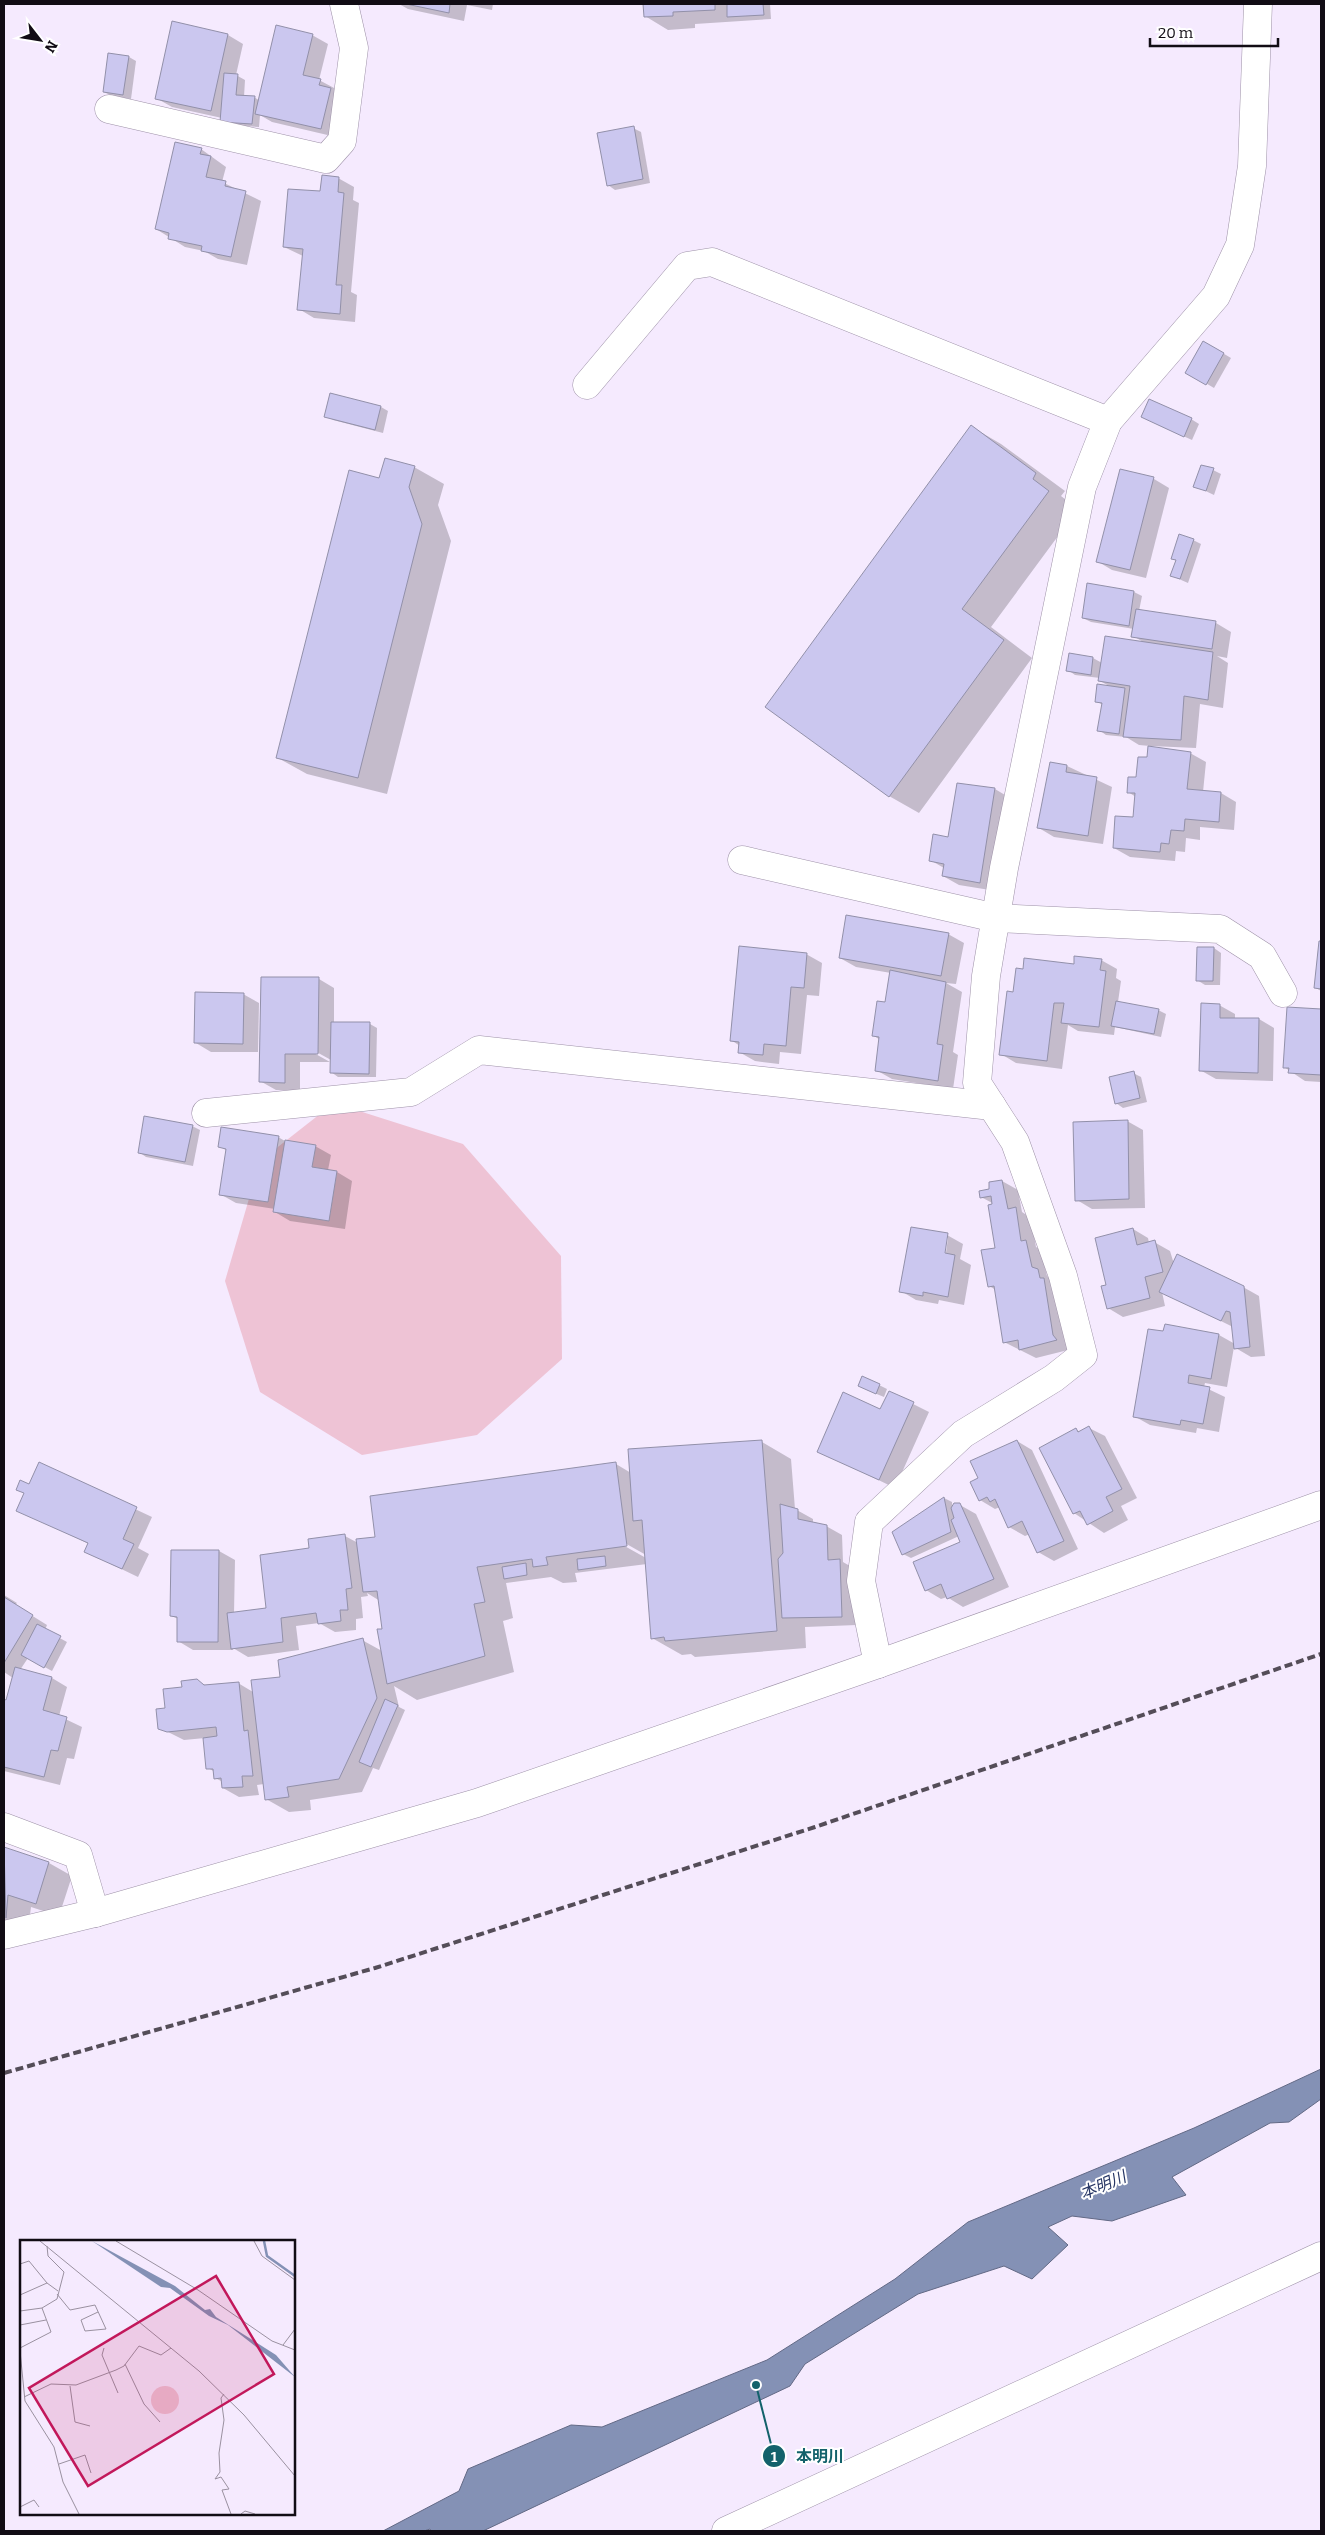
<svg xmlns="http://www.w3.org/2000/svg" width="1325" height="2535" font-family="Bitter,'Noto Sans JP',serif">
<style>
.green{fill:#eec3d5}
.water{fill:#8491b5;stroke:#626985}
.shadow{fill:#0003;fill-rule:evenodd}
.building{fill:#cbc7ef;stroke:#9290a9}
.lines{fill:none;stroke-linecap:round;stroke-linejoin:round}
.minor-casing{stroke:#9e92a8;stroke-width:29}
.tertiary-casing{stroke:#9e92a8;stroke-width:29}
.minor{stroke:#fff;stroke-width:28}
.tertiary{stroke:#fff;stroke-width:28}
.rail{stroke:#544d58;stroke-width:4;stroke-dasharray:8 4;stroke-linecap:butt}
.labels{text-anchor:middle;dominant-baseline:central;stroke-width:4;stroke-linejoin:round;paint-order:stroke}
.water-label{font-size:16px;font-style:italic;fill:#273665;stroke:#fff}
.inset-river{fill:none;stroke:#8491b5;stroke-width:2.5}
.inset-road{fill:none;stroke:#9a91a0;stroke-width:1}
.view{fill:#c2185b;fill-opacity:0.15;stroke:#c2185b;stroke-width:2.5}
.inset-edge{fill:none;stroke:#110c14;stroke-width:2.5}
.leader{fill:none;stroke:#13626b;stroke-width:2}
.callout-dot{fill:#13626b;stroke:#fff;stroke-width:2}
.mark-label{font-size:15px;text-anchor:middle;font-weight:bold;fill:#fff}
.callout-label{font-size:16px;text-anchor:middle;font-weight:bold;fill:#13626b;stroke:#fff;stroke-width:4;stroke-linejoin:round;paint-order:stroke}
</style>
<rect width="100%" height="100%" fill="#f5eafe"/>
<!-- green -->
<polygon class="green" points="334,1103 463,1144 561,1256 562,1359 477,1435 362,1455 260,1392 225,1281 260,1161"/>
<!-- water -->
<polygon class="water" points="1321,2069 1321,2099 1289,2122 1270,2123 1172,2177 1186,2195 1112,2221 1072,2216 1048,2227 1068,2245 1032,2279 1004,2266 918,2294 805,2364 790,2386 483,2531 431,2531 430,2529 424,2531 383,2531 459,2491 468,2469 571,2425 602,2427 767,2360 895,2279 968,2222 1194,2128"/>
<!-- shadow -->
<g class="shadow">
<polygon points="399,4 493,4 492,10 467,5 464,21 408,9"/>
<polygon points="644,4 770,4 771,19 695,24 695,28 668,30 645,16"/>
<polygon points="173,23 228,35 243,44 236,75 245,80 244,97 254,97 260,101 312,35 328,44 319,80 336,89 336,137 272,122 260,115 259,127 229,125 222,118 172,107 156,98"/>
<polygon points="129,57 136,61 131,99 112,96 104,92"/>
<polygon points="633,128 641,132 650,183 615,190 608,185"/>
<polygon points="201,149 226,167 222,182 261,201 247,265 218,259 204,251 185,247 156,229"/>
<polygon points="338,178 354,187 353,200 359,203 351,292 357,295 355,322 314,318 299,309 303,256 284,247 321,192"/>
<polygon points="1204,342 1231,358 1214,388 1187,372"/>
<polygon points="331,394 381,407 388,411 383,433 333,420 326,416"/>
<polygon points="1191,419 1199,424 1192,440 1150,421"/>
<polygon points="972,427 1001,444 1065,491 1061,496 1078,509 991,627 1032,658 919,813 889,796"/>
<polygon points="414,467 444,484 438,505 451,541 387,794 307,774 278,758 380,479"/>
<polygon points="1121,470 1154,479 1169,488 1146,578 1112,570 1097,561"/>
<polygon points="1213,470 1221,474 1214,495 1195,486"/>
<polygon points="1193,540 1201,544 1188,583 1172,576 1177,561 1172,558"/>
<polygon points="1089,585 1134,592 1142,596 1139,611 1216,623 1231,632 1227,658 1217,656 1228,663 1223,708 1200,704 1196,748 1151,746 1151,748 1190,753 1206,762 1203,792 1221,793 1236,802 1234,830 1200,827 1200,840 1186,838 1185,852 1176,851 1175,861 1130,857 1114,848 1134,819 1136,797 1128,792 1148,759 1150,746 1139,745 1126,737 1106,735 1099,730 1103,705 1096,701 1111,687 1100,681 1100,678 1075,675 1068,670 1093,658 1102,663 1145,643 1133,636 1134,629 1091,622 1083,618"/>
<polygon points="1067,766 1112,787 1103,844 1054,837 1039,828"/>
<polygon points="995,789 1010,798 996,891 959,885 943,876 944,868 930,860"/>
<polygon points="948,934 964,943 956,984 946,983 962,992 953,1052 958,1055 953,1089 892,1079 876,1070 880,1040 873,1035 886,1003 891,973 856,967 840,958"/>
<polygon points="1320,942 1321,942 1321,991 1316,988"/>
<polygon points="1214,948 1221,953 1220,985 1205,985 1197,980"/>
<polygon points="806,954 822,963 819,996 807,995 801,1054 780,1052 779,1064 755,1061 739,1052 740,1046 731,1040"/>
<polygon points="1101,960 1117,969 1116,978 1121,981 1118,1002 1158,1010 1166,1014 1161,1037 1115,1027 1114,1035 1078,1031 1068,1025 1062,1069 1016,1063 1001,1054 1014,993 1075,966"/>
<polygon points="319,979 334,988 334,1023 370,1024 377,1028 376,1077 338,1077 331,1072 331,1060 313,1050 312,1052 330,1062 300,1062 300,1091 276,1090 260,1081"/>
<polygon points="243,994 259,1003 258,1052 211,1052 196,1043"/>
<polygon points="1219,1005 1235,1014 1235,1019 1259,1019 1274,1028 1273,1081 1216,1079 1200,1070"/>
<polygon points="1288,1008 1321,1010 1321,1082 1305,1081 1284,1067"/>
<polygon points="1133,1073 1141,1077 1147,1102 1123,1108 1116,1103"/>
<polygon points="1127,1121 1143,1130 1145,1208 1092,1209 1077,1200"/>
<polygon points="192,1126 200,1130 193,1166 146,1157 139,1152"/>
<polygon points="278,1137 285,1141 315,1146 331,1155 328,1170 337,1172 352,1181 345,1229 290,1221 275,1212 275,1209 236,1203 220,1194 227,1151 220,1146"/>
<polygon points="1002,1181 1018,1190 1022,1212 1031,1218 1036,1247 1041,1250 1047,1276 1053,1280 1072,1349 1036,1358 1004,1342 996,1290 989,1286 996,1250 996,1205 981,1197"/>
<polygon points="1133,1229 1148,1238 1149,1243 1154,1242 1170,1251 1174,1264 1243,1287 1259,1296 1265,1356 1251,1357 1234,1347 1227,1387 1205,1383 1204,1387 1225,1397 1219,1432 1197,1428 1196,1433 1150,1425 1134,1416 1219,1335 1235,1344 1233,1327 1162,1292 1165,1306 1123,1317 1108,1308 1108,1286"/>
<path d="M947,1235L963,1244L960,1259L971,1265L964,1305L939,1300L938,1304L916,1300L901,1291ZM946,1238H948L945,1260L943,1259Z"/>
<polygon points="863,1377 887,1389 884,1397 867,1390"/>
<polygon points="889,1392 929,1412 895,1488 818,1451 881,1410"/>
<polygon points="1089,1428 1105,1436 1137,1498 1121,1506 1128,1520 1104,1533 1074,1513 1076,1430 1081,1432"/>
<polygon points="1017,1441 1032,1450 1078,1549 1054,1561 1038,1552 1030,1534 1025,1536 1009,1527 1000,1507 995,1509 980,1500 980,1479"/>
<path d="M762,1442L791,1459L795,1509L813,1519V1523L826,1526L842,1535L843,1562L855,1569L857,1625L805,1627L806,1648L695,1657L691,1654L682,1655L652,1638L647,1564L575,1573L577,1582L563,1583L551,1577L506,1583L513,1618L503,1621L514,1672L417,1700L394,1686L399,1707L405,1710L379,1770L373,1768L362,1792L310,1800L311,1810L289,1812L266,1799L264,1784L257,1785L259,1795L239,1797L223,1788V1782L215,1778V1772L208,1768L205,1738L184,1740L160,1728L167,1709L183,1689L196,1680L207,1686L238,1683L253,1692L362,1640L382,1651L384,1630L380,1601L367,1593L368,1596L361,1597L363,1618L356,1619V1630L335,1632L319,1623L296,1626L299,1650L248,1657L233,1648V1650H193L178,1641V1619L172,1616L219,1551L235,1560L234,1614L268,1609L310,1549L345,1536L358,1543L377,1538L616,1464L631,1473ZM623,1542L646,1555V1558L621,1544Z"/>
<polygon points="39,1464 152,1517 138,1548 149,1554 138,1577 86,1552 89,1544 18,1510"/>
<polygon points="944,1498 952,1502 952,1507 960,1505 976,1514 1009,1587 963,1607 947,1597 941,1599 926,1590 962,1543 959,1536 911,1558 903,1554"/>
<polygon points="4,1595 17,1603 15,1605 47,1625 45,1630 67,1642 52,1671 28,1658 20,1670 52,1678 67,1687 59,1716 82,1727 74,1759 67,1758 60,1785 4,1771 4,1701 7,1701 13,1678 4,1672"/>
<polygon points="4,1848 49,1863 72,1876 59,1916 31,1907 28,1931 4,1929"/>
</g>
<!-- building -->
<g class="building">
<polygon points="406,4 450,4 449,13"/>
<polygon points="643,4 715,4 715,10 673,12 673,16 644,17"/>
<polygon points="727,4 763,4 764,15 727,17"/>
<polygon points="172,21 228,34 211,111 155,99"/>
<polygon points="276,25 313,34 303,75 321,79 319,85 331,88 321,129 255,114"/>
<polygon points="108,53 129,56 123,95 103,92"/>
<polygon points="224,73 238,74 236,95 255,96 252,124 220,122"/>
<polygon points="634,126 643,179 607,186 597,133"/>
<polygon points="175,142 202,148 200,154 211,156 206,177 226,181 225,186 246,191 231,257 201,251 202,246 168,239 169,233 155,229"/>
<polygon points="322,175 339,177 338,192 344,193 336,285 342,285 340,314 297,310 303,249 283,247 288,189 320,191"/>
<polygon points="1203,341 1224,353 1206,385 1185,373"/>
<polygon points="330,393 381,406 375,430 324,417"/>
<polygon points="1149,399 1192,418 1184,437 1141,417"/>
<polygon points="971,425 1036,473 1033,479 1049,491 962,609 1004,640 889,797 765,707"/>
<polygon points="385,458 415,466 409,487 422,524 358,778 276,758 349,470 379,478"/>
<polygon points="1201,465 1214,468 1206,491 1193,487"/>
<polygon points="1120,469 1154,477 1130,570 1096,562"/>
<polygon points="1179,534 1194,539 1180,579 1170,576 1176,560 1171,559"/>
<polygon points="1087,583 1134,591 1129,626 1082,618"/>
<polygon points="1136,609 1216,621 1212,649 1131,637"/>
<polygon points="1105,636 1213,652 1208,700 1184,696 1181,740 1123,737 1130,686 1098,681"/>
<polygon points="1069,653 1093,657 1091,675 1066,671"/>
<polygon points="1097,684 1125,688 1119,734 1097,731 1102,703 1095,702"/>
<polygon points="1148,746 1191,752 1187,789 1221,792 1219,822 1185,819 1184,831 1171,830 1169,844 1161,843 1160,852 1113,848 1115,816 1133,817 1135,793 1127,793 1128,777 1136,777 1138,757 1147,757"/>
<polygon points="1050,762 1067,765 1066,772 1097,777 1088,836 1037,828"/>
<polygon points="957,783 995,788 980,883 942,876 944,864 929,861 933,834 948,837"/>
<polygon points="846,915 949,933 941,976 839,958"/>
<polygon points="1319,941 1321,941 1321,989 1314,988"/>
<polygon points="739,946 807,953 804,988 791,987 786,1046 764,1044 763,1055 738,1053 739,1042 730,1041"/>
<polygon points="1197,947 1214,947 1213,981 1196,981"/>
<polygon points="1074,956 1102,959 1100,970 1106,971 1099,1027 1061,1023 1064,1003 1054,1003 1047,1061 999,1055 1007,991 1013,992 1016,968 1023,969 1024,958 1074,964"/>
<polygon points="890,970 946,982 937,1044 943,1045 938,1081 875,1071 879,1037 872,1036 877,1001 885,1002"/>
<polygon points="261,977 319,977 318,1054 285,1054 285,1083 259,1082"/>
<polygon points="195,992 244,993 243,1044 194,1043"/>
<polygon points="1116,1001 1159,1009 1154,1034 1111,1026"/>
<polygon points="1201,1003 1220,1004 1220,1018 1259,1018 1258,1073 1199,1071"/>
<polygon points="1287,1007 1321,1009 1321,1075 1288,1073 1289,1068 1283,1068"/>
<polygon points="331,1022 370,1022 369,1074 330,1073"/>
<polygon points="1134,1071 1140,1098 1115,1104 1109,1077"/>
<polygon points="144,1116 193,1125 185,1162 138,1153"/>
<polygon points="1128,1120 1129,1199 1075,1201 1073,1122"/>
<polygon points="221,1127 279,1136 268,1202 219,1195 226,1149 218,1147"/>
<polygon points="285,1140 316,1145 312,1167 337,1171 329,1221 273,1212"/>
<polygon points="1002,1180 1008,1209 1016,1207 1021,1241 1026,1240 1032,1267 1038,1269 1040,1278 1044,1278 1053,1335 1057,1340 1019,1350 1018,1340 1003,1343 994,1286 988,1287 981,1250 995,1248 988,1205 992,1204 991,1196 980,1198 979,1191 989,1189 989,1182"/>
<polygon points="911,1227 948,1233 945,1253 955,1255 948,1297 923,1292 923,1296 899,1292"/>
<polygon points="1133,1228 1137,1245 1155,1240 1163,1272 1145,1277 1150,1298 1107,1309 1101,1286 1106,1285 1095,1238"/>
<polygon points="1177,1254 1244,1286 1250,1347 1234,1349 1230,1312 1226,1311 1221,1321 1159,1292"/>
<polygon points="1165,1324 1219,1334 1211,1379 1189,1375 1188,1383 1210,1387 1203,1424 1181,1420 1180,1425 1133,1417 1148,1329 1163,1331"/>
<polygon points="862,1376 880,1384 876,1394 858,1386"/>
<polygon points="889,1391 914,1402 879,1480 817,1452 843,1392 880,1409"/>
<polygon points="1089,1426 1122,1489 1106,1497 1113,1511 1087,1525 1080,1511 1073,1514 1039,1448 1076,1428 1078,1432"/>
<polygon points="762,1440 777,1631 665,1641 664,1637 651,1639 642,1520 633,1521 628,1449"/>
<polygon points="1017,1440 1064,1541 1037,1553 1022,1521 1008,1528 995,1499 990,1502 987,1497 979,1501 970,1482 978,1478 970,1461"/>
<polygon points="39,1462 137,1507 123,1539 134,1544 122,1569 84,1552 88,1543 16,1511 24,1493 16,1490 20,1480 29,1484"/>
<polygon points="616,1462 627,1546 546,1557 548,1565 533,1567 532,1559 477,1567 485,1602 474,1604 485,1656 387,1684 377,1629 382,1629 377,1591 363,1592 356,1539 375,1537 370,1496"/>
<polygon points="944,1497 951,1532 902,1555 892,1532"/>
<polygon points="954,1503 960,1503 994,1579 947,1599 941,1584 925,1591 913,1562 960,1542 951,1520 954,1518 951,1508"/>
<polygon points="780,1504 798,1509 798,1519 827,1525 828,1560 840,1559 842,1617 782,1618 778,1559 783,1553"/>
<polygon points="345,1534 352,1588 346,1589 348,1610 340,1610 341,1621 318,1624 316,1613 281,1618 283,1642 231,1649 227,1613 266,1608 260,1555 309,1548 308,1539"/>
<polygon points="171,1550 219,1550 218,1642 177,1642 177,1617 170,1616"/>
<polygon points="605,1556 606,1566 578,1570 577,1559"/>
<polygon points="526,1563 527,1575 504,1579 502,1567"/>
<polygon points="4,1597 33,1615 4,1663"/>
<polygon points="37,1624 61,1636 44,1668 21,1655"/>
<polygon points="363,1638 377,1698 339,1779 287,1787 289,1797 265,1800 251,1680 280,1677 278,1660"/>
<polygon points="15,1667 52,1677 43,1710 67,1717 58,1751 51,1750 44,1777 4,1767 4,1699 6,1700"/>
<polygon points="197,1679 204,1685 239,1682 244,1731 248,1730 253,1776 242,1776 243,1787 222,1788 221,1778 214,1779 213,1769 206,1769 203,1738 217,1736 216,1727 167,1732 158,1729 156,1709 165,1708 163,1689 182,1687 181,1681"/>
<polygon points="385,1699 398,1705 371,1767 359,1762"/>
<polygon points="4,1847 49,1862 36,1904 8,1895 6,1918"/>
</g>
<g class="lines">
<!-- minor casing -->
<g class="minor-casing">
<g id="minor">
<polyline points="109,109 326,159 342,141 354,48 344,4"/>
<polyline points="587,385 687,266 712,262 1108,421"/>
<polyline points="742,860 996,918 1220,929 1262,956 1283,993"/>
<polyline points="206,1113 411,1092 479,1050 992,1106"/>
<polyline points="878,1664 861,1581 869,1522 963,1434 1054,1378 1083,1355 1063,1276 1015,1142 977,1083 986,976 1004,868 1082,487 1108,421 1216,296 1240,245 1252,166 1258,4"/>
<polyline points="4,1827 78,1855 95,1913"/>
<polyline points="726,2531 1321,2256"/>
</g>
</g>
<!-- tertiary casing -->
<g class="tertiary-casing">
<polyline id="tertiary" points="4,1935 95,1913 477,1803 878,1664 1321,1505"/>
</g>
<!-- minor -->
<use href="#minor" class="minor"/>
<!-- tertiary -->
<use href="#tertiary" class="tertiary"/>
<!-- rail -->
<polyline class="rail" points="4,2073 375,1968 815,1827 1321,1654"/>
</g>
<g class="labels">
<!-- water labels -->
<g class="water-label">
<text transform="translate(1103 2185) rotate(-23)">本明川</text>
</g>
</g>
<!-- overview -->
<g transform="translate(20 2240)">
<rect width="275" height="275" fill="#f5eafe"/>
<path d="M131 160a14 14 0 1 1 28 0a14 14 0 1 1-28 0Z" fill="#eec3d5"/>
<path d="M72,1L155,46L185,70L190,69L196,77L256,115L275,137L208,85L189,76L150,48L141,47Z" fill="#8491b5"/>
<path class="inset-river" d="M244,1L247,16L275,36"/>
<path class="inset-road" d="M20,1L179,131L224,175L275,236M96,1L178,50L252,101L275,110M234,1L242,16L275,40M0,24L9,21L27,43M37,54L50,70L75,65L86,89L65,91L61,80L78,72M0,55L27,43L38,51M0,71L22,68L37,59L44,32L28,16L27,6M0,85L26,80M263,105L275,89M0,108L31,92L22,68M84,108L82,115L98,153M0,111L5,161L34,207L43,242L59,274M105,124L124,164L140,182M50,146L55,182L70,186M204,154L201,158L204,180L199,213L200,232L195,239L201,237L209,249L202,250L211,274M4,157L31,144L56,145L96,130L104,126L119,106L141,115L151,108M39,224L65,215L71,233M0,267L14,260L19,267M221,274L225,271L235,274"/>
<path class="view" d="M196,36L254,134L68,246L9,148Z"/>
<rect width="275" height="275" class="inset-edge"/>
</g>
<!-- callouts -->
<path class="leader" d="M756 2385L774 2456"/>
<g class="callout-dot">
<circle cx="756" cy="2385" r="5"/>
<circle cx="774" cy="2456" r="12"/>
</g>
<g class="mark-label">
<text x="774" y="2462">1</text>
</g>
<g class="callout-label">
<text x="820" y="2462">本明川</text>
</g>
<!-- border -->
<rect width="1325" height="2535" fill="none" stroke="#110c14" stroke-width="10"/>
<!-- north arrow -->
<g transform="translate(40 40) rotate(121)" stroke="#ffffff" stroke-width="4" paint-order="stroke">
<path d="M0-4L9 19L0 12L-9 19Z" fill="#110c14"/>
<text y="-8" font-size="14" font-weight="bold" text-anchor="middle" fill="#110c14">N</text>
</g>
<!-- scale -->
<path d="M1150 38v8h128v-8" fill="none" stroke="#110c14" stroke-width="2.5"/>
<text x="1158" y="38" font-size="15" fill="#110c14" stroke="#ffffff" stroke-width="4" paint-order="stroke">20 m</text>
</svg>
